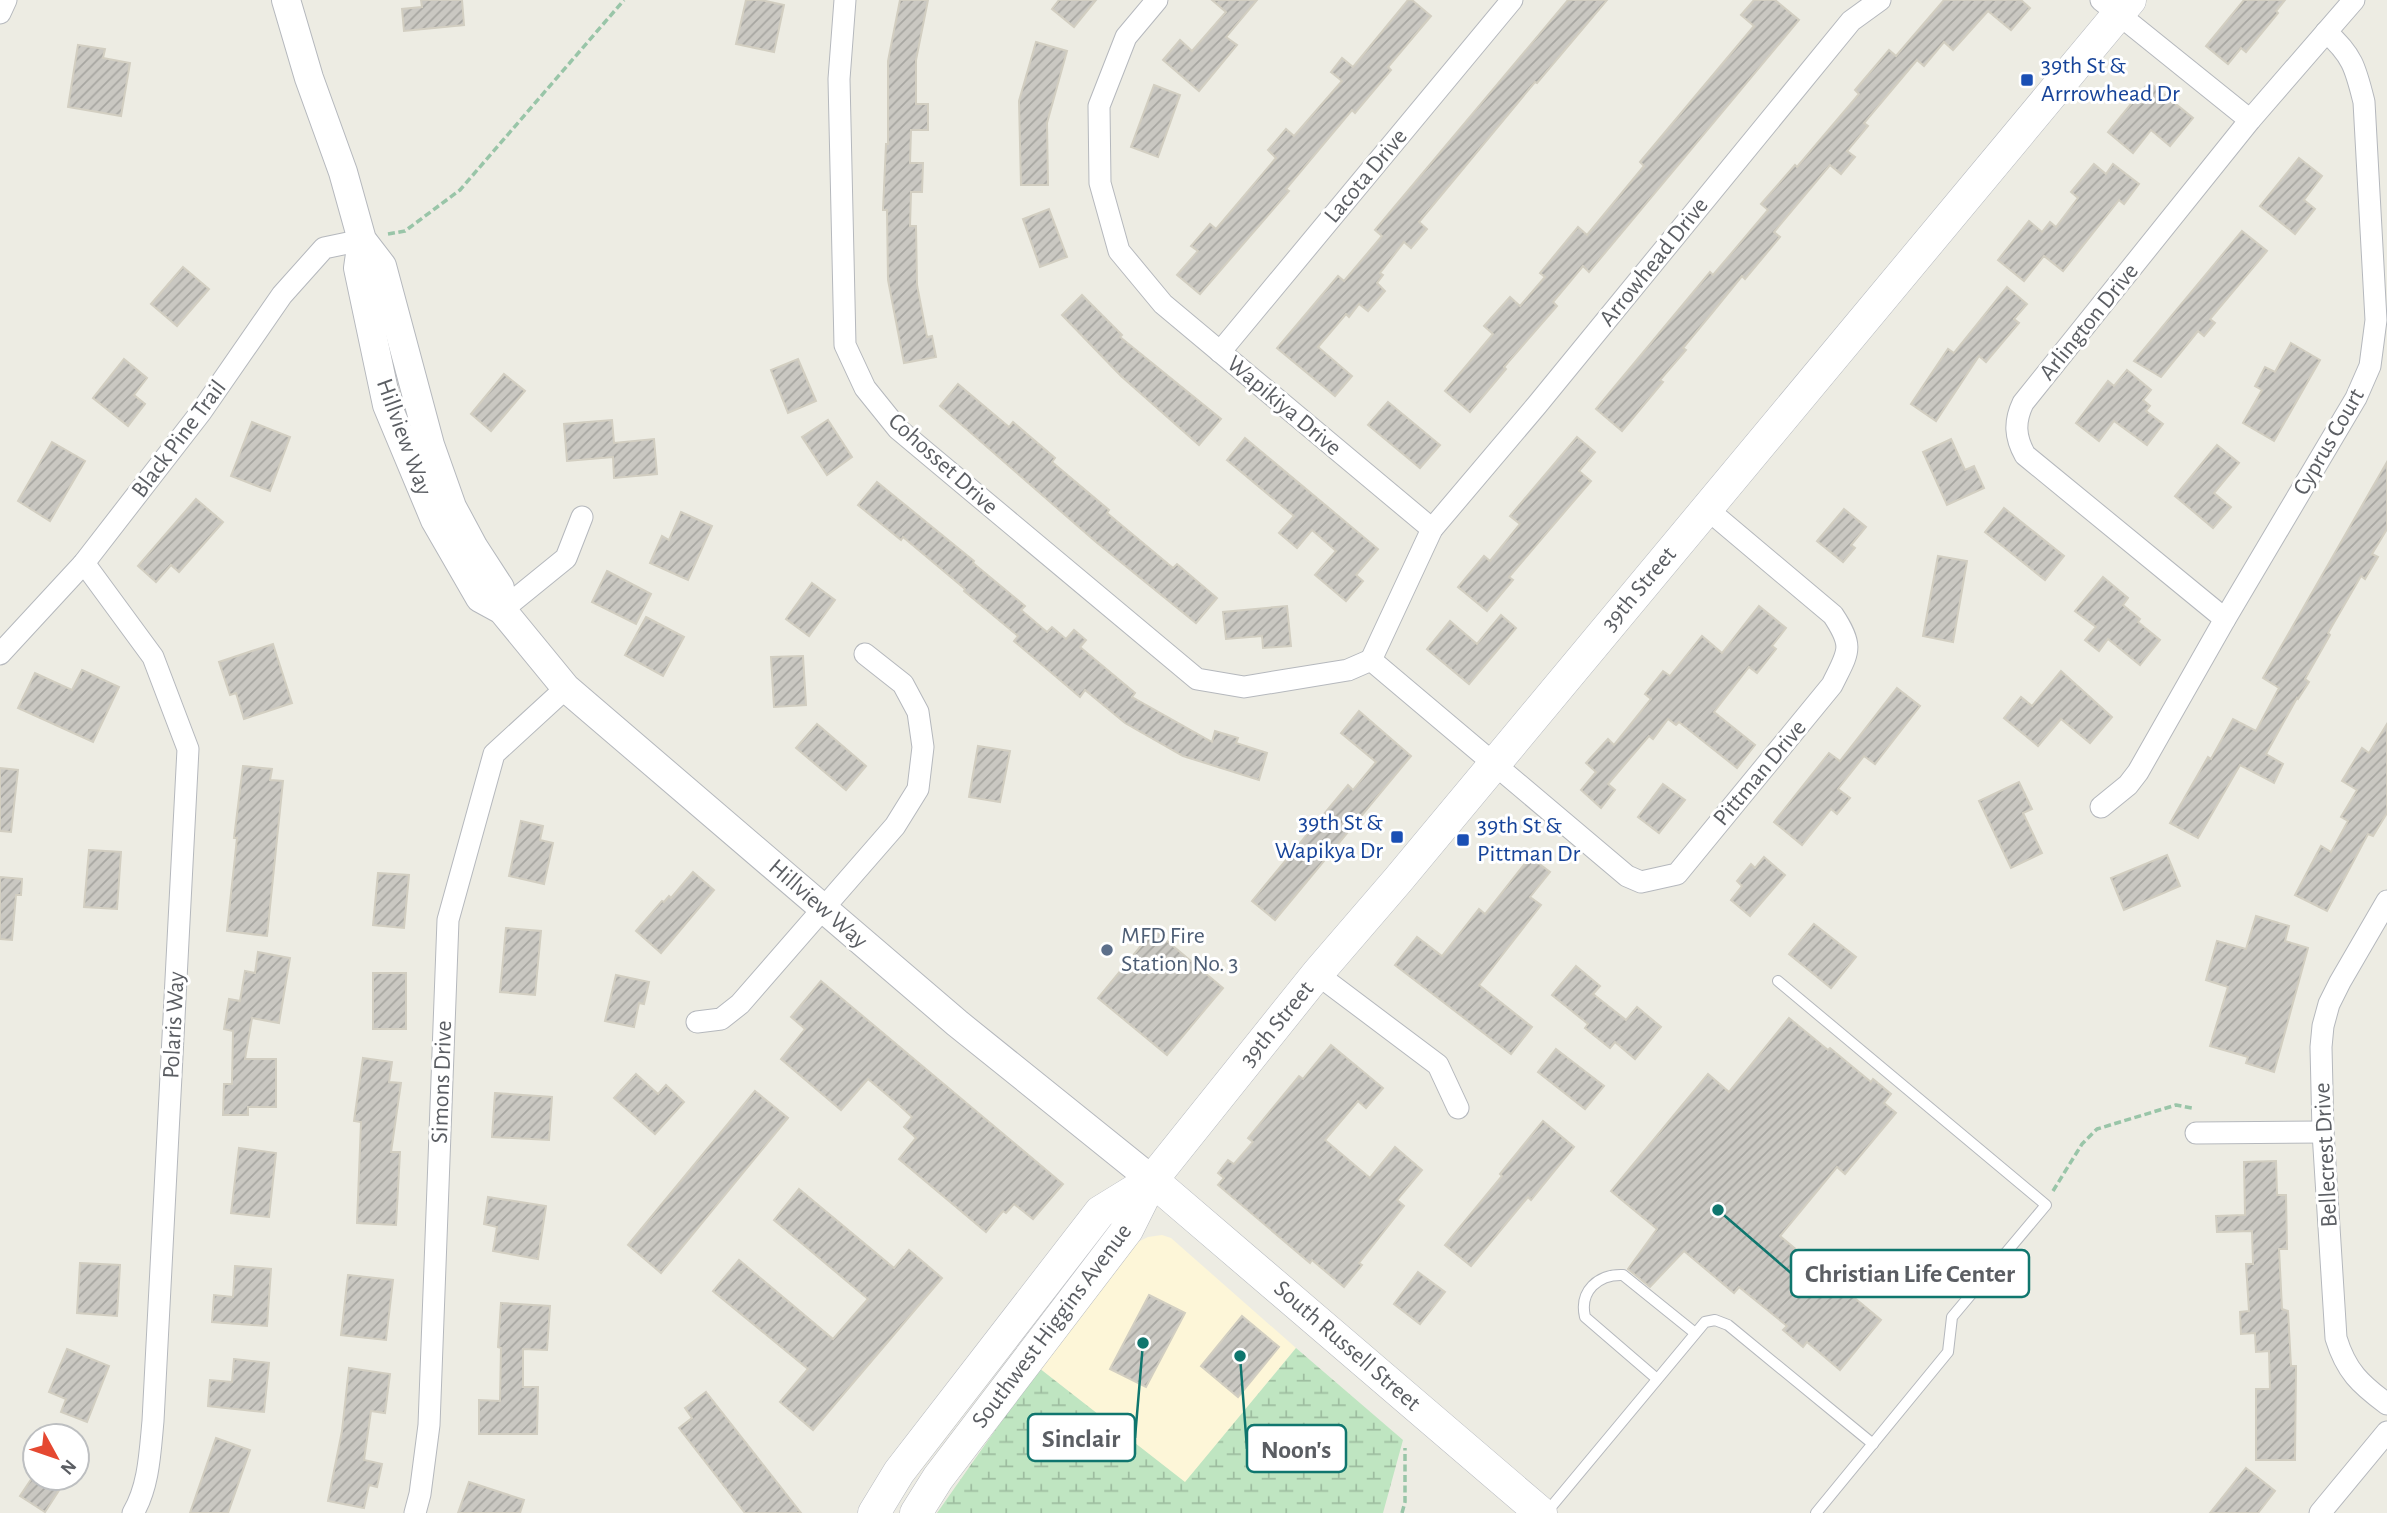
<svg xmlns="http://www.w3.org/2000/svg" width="2387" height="1513" font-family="'Alegreya Sans',sans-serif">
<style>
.commercial{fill:#fdf6d8}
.wetland{fill:url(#wetland-marsh)}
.building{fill:url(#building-hatch);stroke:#d2cec1;stroke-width:2}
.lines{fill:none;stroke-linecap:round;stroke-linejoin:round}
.service-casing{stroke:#b5b8bd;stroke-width:12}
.minor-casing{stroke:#b5b8bd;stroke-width:23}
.tertiary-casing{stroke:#b5b8bd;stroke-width:30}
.secondary-casing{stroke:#b6b9bf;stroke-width:33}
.path{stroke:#99c5a8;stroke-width:3.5;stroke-dasharray:7 3.5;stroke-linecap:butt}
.service{stroke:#fff;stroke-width:10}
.minor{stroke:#fff;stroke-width:21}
.tertiary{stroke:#fff;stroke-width:28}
.secondary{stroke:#fff;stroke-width:32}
.transit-dot{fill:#1a4fb4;stroke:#fff;stroke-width:2.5}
.service-dot{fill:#5c6f8a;stroke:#fff;stroke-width:2.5}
.labels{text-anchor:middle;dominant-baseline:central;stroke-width:6;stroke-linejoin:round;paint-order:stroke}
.transit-label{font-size:24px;fill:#164399;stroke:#fff;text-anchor:start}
.street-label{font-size:24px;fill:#5b5e63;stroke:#fff}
.service-label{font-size:24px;fill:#4e5e75;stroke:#fff;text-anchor:start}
.leader{fill:none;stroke:#0f766e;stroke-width:2.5}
.callout-dot{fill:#0f766e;stroke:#fff;stroke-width:2.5}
.callout{fill:#fff;stroke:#0f766e;stroke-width:2.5}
.callout-label{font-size:26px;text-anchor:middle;font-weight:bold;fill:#5b5e63}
</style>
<defs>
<pattern id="wetland-marsh" width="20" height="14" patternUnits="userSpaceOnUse" patternTransform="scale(1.75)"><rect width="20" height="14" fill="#bfe5c1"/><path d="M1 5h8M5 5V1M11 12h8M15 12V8" fill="none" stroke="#9ebda0"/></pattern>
<pattern id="building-hatch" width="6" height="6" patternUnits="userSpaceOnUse" patternTransform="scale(1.75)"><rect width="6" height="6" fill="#cac8c2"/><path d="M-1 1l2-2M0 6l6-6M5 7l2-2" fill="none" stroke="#a7a6a1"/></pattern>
</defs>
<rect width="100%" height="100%" fill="#edece3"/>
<!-- commercial -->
<polygon class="commercial" points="1162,1235 1171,1238 1296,1348 1185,1483 1039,1368 1134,1244 1148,1237"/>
<!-- wetland -->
<polygon class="wetland" points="1296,1348 1403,1440 1383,1513 937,1513 1039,1368 1185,1482"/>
<!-- building -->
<g class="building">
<polygon points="421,0 462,0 464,25 404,31 402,9 422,7"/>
<polygon points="746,0 761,0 784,5 774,52 736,44"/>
<polygon points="900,0 928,0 916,60 916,104 928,104 928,130 911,130 910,163 923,163 922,192 911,192 910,226 916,226 917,285 927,337 932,336 936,357 904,363 888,280 887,210 883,210 886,144 888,144 888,61"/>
<polygon points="1059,0 1096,0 1074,27 1052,9"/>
<polygon points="1212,0 1257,0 1226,37 1237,45 1199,91 1163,60 1180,40 1192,51 1226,12"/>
<polygon points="1408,0 1412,0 1431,16 1388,67 1391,70 1355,113 1352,110 1286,189 1289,191 1200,294 1177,275 1198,251 1191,246 1210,224 1216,229 1276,158 1268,150 1286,129 1294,136 1342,81 1331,72 1342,58 1353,67"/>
<polygon points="1568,0 1607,0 1537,83 1535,82 1419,222 1427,229 1411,248 1404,242 1380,273 1383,275 1377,283 1385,291 1368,311 1359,304 1349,317 1346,314 1318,347 1352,376 1335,396 1277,348 1338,276 1344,281 1382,236 1375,230"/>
<polygon points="1754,0 1775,0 1799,20 1589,272 1583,266 1553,302 1557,306 1504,367 1506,369 1470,412 1445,391 1493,334 1484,326 1510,297 1520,306 1545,277 1540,273 1578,227 1587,235 1644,166 1640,162 1754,26 1741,15"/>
<polygon points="1944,0 2021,0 2030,8 2011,30 1988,11 1953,50 1944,42 1924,66 1917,60 1864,123 1868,126 1847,151 1855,157 1841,174 1830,165 1774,232 1780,237 1745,279 1742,276 1712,313 1683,348 1686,350 1660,380 1663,382 1622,431 1596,409 1710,272 1713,275 1768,210 1761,204 1795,165 1797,167 1859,94 1855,90 1889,50 1896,56"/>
<polygon points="2244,0 2285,0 2276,11 2278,13 2246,52 2241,48 2228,64 2206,46"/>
<polygon points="1036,42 1067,51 1047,123 1048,185 1021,185 1019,101"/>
<polygon points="78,45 105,49 103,58 130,63 121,116 68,107"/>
<polygon points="2149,82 2193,118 2170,146 2151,130 2133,153 2108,132"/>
<polygon points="1154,85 1180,95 1158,157 1131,147"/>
<polygon points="2299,158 2322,176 2304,200 2315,209 2295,234 2260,206"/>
<polygon points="2094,164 2106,174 2113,164 2139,184 2124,204 2119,200 2063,271 2044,256 2024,281 1998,260 2029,221 2042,232 2050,222 2056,227 2078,198 2071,192"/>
<polygon points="1049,209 1067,257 1040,267 1023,219"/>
<polygon points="2242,231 2267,251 2210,319 2215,323 2204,336 2198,331 2161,377 2134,361"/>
<polygon points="183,267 209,289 177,326 151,304"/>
<polygon points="2007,287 2027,304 2014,319 2019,323 1986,362 1979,356 1936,421 1911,404 1948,349 1954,353"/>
<polygon points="1082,295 1122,335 1120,337 1221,419 1199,445 1121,376 1062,315"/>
<polygon points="2291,343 2320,360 2274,441 2243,423 2262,390 2255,386 2265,367 2275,372"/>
<polygon points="124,359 147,378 134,395 145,404 128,426 93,398"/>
<polygon points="798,359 816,401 788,413 771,370"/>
<polygon points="2127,370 2151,390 2143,400 2150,406 2146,411 2163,424 2147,445 2114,421 2099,441 2076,423 2108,381 2114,386"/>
<polygon points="504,374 525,391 491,431 471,414"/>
<polygon points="958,384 1009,427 1013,422 1055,458 1052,462 1109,510 1107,513 1173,568 1177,564 1217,598 1196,623 1096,542 940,406"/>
<polygon points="1388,402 1440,445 1420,468 1368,425"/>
<polygon points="612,420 614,443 654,439 657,474 614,478 613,457 567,461 564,424"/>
<polygon points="828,420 852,457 827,475 802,437"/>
<polygon points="252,422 290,437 270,491 231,476"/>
<polygon points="1577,437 1595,452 1579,471 1591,481 1509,577 1513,580 1487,611 1458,587 1484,556 1490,561 1520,524 1510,516"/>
<polygon points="1245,438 1378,549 1356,575 1363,581 1346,601 1315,575 1336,551 1312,530 1297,548 1279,533 1294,516 1227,460"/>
<polygon points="1951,439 1965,470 1974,466 1984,488 1947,505 1923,452"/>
<polygon points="52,442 85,461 50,521 18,501"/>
<polygon points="2217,445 2239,463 2214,493 2231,507 2213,528 2175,496"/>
<polygon points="2387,462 2387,529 2372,554 2378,557 2365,579 2361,576 2328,633 2330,635 2305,679 2309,682 2298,699 2297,698 2266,754 2283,764 2274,783 2240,765 2198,838 2170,823 2208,757 2211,759 2233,719 2256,731 2279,688 2263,678"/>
<polygon points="877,482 974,561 973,563 1025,606 1021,610 1047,632 1052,627 1066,639 1074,630 1086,640 1080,647 1135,693 1132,697 1212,742 1215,731 1238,738 1236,743 1267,753 1259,780 1183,756 1125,723 1085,690 1080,697 1014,641 1018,636 964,591 965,589 903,537 901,540 858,505"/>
<polygon points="196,499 223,522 179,572 171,565 156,582 138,566"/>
<polygon points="2004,508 2064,556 2045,580 1985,532"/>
<polygon points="1844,509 1866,527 1851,545 1855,548 1843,562 1817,541"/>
<polygon points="681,512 712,526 688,580 650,563 662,536 669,540"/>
<polygon points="1938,556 1967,561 1953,642 1923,636"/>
<polygon points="607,571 651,594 636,624 592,602"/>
<polygon points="2103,577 2128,598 2123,605 2140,619 2138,622 2160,640 2140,665 2108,639 2099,651 2085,640 2096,627 2075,611"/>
<polygon points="812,583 835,600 809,636 786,619"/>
<polygon points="1287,606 1291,646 1263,648 1262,636 1226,639 1223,612"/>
<polygon points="1759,606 1786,628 1772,646 1776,649 1757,673 1749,667 1714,712 1755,745 1737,768 1679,722 1676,725 1668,719 1653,739 1649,736 1608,784 1615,790 1601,808 1581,790 1596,772 1586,763 1608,739 1614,745 1651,699 1645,694 1663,671 1670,676 1702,636 1722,653"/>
<polygon points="1501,615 1516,628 1469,684 1427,649 1450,621 1477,644"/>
<polygon points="646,617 684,637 663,676 625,655"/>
<polygon points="273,644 292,703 244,719 236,693 230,695 219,662"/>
<polygon points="803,656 806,705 774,707 771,657"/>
<polygon points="82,670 119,687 93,742 18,708 35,673 72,690"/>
<polygon points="2061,671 2112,717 2090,743 2061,719 2038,746 2004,718 2021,697 2032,706"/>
<polygon points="1897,688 1920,706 1875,764 1864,756 1838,789 1850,798 1837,814 1831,809 1802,845 1774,822 1829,753 1840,761"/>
<polygon points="1359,711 1411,756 1275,920 1252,901 1348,785 1353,790 1376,762 1341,733"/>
<polygon points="817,724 866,766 846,790 796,748"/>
<polygon points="2387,724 2387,813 2373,836 2368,834 2327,911 2295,895 2321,846 2331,852 2348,821 2341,817 2357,790 2342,781 2362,748 2369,753"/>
<polygon points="978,746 1010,751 1000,802 969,797"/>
<polygon points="243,766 272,769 270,780 283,781 267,936 227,931 237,838 234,838"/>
<polygon points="0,768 18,770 11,832 0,831"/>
<polygon points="2019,782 2032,809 2023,813 2042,853 2011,868 1979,801"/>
<polygon points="1663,784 1685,800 1659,833 1638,817"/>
<polygon points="521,821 543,826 540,840 553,843 544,884 509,876"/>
<polygon points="89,850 121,852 117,909 84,907"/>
<polygon points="2167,855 2180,886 2124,910 2111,878"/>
<polygon points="1530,857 1550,872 1530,897 1541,905 1479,985 1532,1027 1511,1054 1395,965 1417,937 1442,956 1479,909 1485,914"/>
<polygon points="1764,857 1785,875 1750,916 1731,900 1742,886 1737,881 1751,864 1755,868"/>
<polygon points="693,872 714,890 661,953 636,931 662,901 664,902 669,896 671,898"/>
<polygon points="378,873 409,875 404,928 373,925"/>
<polygon points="0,877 22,879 21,895 16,895 12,940 0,939"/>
<polygon points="2256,916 2289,926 2285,941 2308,948 2274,1072 2246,1063 2248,1057 2210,1046 2228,987 2206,980 2217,941 2246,949"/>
<polygon points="1814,924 1856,957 1831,988 1789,954"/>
<polygon points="506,928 541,931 535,995 500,992"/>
<polygon points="1154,930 1223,988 1167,1055 1098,998"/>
<polygon points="258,952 290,958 279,1023 252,1018 245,1059 276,1059 276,1107 248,1107 248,1115 223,1115 224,1084 232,1084 233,1031 224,1029 229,999 240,1001 245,971 255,973"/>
<polygon points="1576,966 1600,986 1593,994 1626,1020 1637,1007 1661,1027 1635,1059 1615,1042 1610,1048 1585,1028 1588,1024 1552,995"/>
<rect x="373" y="973" width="33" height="56"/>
<polygon points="616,975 649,982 644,1004 639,1003 634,1027 605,1021"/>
<polygon points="821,981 1063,1184 1033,1219 1014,1204 1006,1213 1003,1211 986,1232 899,1159 916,1138 904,1127 912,1117 899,1105 868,1079 841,1110 781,1059 805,1029 791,1017"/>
<polygon points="1789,1018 1828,1050 1830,1048 1871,1082 1873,1079 1891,1094 1884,1103 1896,1113 1845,1174 1837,1167 1780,1236 1881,1320 1840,1370 1807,1342 1803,1347 1783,1330 1787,1326 1739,1287 1734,1293 1684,1251 1650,1287 1628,1269 1657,1229 1611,1191 1708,1074 1729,1092"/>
<polygon points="1331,1045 1383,1088 1366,1108 1358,1101 1325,1140 1370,1178 1395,1147 1422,1170 1397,1200 1404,1206 1359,1263 1362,1265 1344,1287 1312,1260 1310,1263 1218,1185 1224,1178 1218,1173 1228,1160 1234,1164 1253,1142 1248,1138 1299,1076 1303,1079"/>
<polygon points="1556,1049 1604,1086 1585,1109 1538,1072"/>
<polygon points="363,1058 392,1062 389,1082 401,1083 391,1152 400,1152 396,1225 357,1223 361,1122 354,1121"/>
<polygon points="636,1074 658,1094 666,1085 684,1102 655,1134 614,1098"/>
<polygon points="755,1091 788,1118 661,1273 628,1245"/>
<polygon points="495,1093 552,1097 549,1140 492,1137"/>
<polygon points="1543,1121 1574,1147 1531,1200 1528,1197 1471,1266 1445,1245 1502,1176 1500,1174"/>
<polygon points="239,1148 276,1153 269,1217 231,1213"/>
<polygon points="2276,1161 2277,1195 2286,1195 2287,1249 2279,1249 2282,1309 2288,1311 2291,1366 2296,1366 2295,1460 2256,1460 2256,1389 2270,1389 2269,1351 2256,1352 2255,1333 2241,1334 2240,1312 2249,1311 2246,1264 2253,1264 2252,1231 2217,1232 2216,1216 2245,1215 2244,1162"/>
<polygon points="799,1189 894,1268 909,1250 942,1278 813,1430 780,1402 808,1369 713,1291 739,1260 833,1339 868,1299 774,1220"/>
<polygon points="488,1197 546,1206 538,1259 493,1251 497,1227 484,1224"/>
<polygon points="80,1263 120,1265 117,1316 77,1313"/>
<polygon points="235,1266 271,1269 267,1326 212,1322 214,1295 233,1297"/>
<polygon points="1418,1272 1445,1292 1420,1324 1394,1304"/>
<polygon points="348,1275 393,1280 386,1340 341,1335"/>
<polygon points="1149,1295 1185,1313 1146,1387 1110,1369"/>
<polygon points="501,1303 550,1306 547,1350 523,1349 523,1387 538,1387 537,1434 479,1434 479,1400 500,1401 501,1348 498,1347"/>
<polygon points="1242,1316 1279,1347 1238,1397 1201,1366"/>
<polygon points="67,1349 109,1366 87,1422 61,1412 66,1399 49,1392"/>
<polygon points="234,1359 269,1363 264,1412 208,1406 210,1380 232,1382"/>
<polygon points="349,1368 390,1374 385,1413 371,1411 364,1460 382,1464 377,1487 369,1485 364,1508 328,1501 342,1431"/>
<polygon points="706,1392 801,1513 745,1513 679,1428 692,1418 685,1408"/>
<polygon points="216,1438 250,1450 228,1513 190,1513"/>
<polygon points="2246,1468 2275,1491 2258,1513 2210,1513"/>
<polygon points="32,1478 67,1478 45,1512 20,1496"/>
<polygon points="469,1482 524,1500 520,1513 458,1513"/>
</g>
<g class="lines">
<!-- service casing -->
<g class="service-casing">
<g id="service">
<polyline points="1778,981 2046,1205 1952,1317 1948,1352 1816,1513"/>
<path d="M1657,1379L1585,1317C1579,1291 1598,1274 1623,1275L1695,1333"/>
<polyline points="1546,1513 1705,1322 1715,1320 1728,1325 1873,1444"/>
</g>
</g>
<!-- minor casing -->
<g class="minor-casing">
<g id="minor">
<polyline points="845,0 839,79 845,345 865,388 898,429 1197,679 1244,687 1348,670 1371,660"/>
<polyline points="1157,0 1126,37 1099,106 1100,183 1119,251 1163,304 1432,529"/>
<polyline points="2101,0 2250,120"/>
<polyline points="0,13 6,0"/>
<polyline points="1220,352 1512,0"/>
<path d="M84,563L153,657L188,749L153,1421C150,1452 149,1486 133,1513"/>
<polyline points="502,610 566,558 582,517"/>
<path d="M2225,619L2025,455C2015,437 2014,422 2023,403L2250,120L2354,0"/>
<polyline points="0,654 84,563 201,412 282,295 324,248 362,240"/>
<path d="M1371,660L1627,876L1641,882L1677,874L1832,685C1848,652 1855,648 1833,615L1707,509"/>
<polyline points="1371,660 1432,529 1537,405 1851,21 1880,0"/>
<path d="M2101,807L2128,785L2138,772L2225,619L2356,398L2370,366L2376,320L2364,102C2356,70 2353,55 2326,32"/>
<path d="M2387,901L2340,982L2329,1004L2323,1026L2321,1047L2323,1132L2336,1338C2346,1371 2360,1384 2387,1404"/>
<polyline points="1317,974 1438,1065 1458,1108"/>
<polyline points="697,1022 721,1019 740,1004 895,826 918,789 923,747 918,712 903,684 865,654"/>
<polyline points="2196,1133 2323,1132"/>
<polyline points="415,1513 420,1494 429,1425 448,920 494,754 566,688"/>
<polyline points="2320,1513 2387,1432"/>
</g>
</g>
<!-- tertiary casing -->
<g class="tertiary-casing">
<g id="tertiary">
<polyline points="286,0 309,78 343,172 362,240 382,266 430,445 452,507 474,548 500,588 502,610"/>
<polyline points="362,240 358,268 387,405 435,520 480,598 502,610 566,688 957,1023 1152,1180"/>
</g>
</g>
<!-- secondary casing -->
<g class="secondary-casing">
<g id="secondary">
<polyline points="1152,1180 1541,1513"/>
<polyline points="874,1513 899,1472 1100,1212 1152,1180"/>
<polyline points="916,1513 938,1478 1127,1230 1152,1180 1317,974 1398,880 2130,0"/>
</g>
</g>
<!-- path -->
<g class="path">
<polyline points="388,234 405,231 460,190 624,0"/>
<polyline points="2053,1191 2082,1144 2097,1129 2176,1105 2192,1108"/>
<polyline points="1849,1275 1871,1250"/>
<polyline points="1402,1513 1405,1502 1405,1448"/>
</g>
<!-- service -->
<use href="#service" class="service"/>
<!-- minor -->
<use href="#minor" class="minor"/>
<!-- tertiary -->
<use href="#tertiary" class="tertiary"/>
<!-- secondary -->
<use href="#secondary" class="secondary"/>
</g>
<!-- markers -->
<g class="transit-dot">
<rect x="2020" y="73" width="14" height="14" rx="3.5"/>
<rect x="1390" y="830" width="14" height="14" rx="3.5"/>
<rect x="1456" y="833" width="14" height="14" rx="3.5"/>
</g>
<circle class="service-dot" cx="1107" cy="950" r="7"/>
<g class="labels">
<!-- transit labels -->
<g class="transit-label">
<text x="2041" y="66">39th St &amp;<tspan x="2041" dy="28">Arrrowhead Dr</tspan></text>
<text x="1383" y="823" text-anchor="end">39th St &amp;<tspan x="1383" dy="28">Wapikya Dr</tspan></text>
<text x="1477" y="826">39th St &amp;<tspan x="1477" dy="28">Pittman Dr</tspan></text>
</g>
<!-- street labels -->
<g class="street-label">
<text transform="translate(1366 176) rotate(-50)">Lacota Drive</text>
<text transform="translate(1654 262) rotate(-51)">Arrowhead Drive</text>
<text transform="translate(2089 322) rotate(-51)">Arlington Drive</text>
<text transform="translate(1284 406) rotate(40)">Wapikiya Drive</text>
<text transform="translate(404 437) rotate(70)">Hillview Way</text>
<text transform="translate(179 439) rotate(-53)">Black Pine Trail</text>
<text transform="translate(2329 442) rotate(-60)">Cyprus Court</text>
<text transform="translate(943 464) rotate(42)">Cohosset Drive</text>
<text transform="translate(1639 589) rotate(-50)">39th Street</text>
<text transform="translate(1760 773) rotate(-50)">Pittman Drive</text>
<text transform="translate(818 904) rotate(41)">Hillview Way</text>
<text transform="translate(1277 1024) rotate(-51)">39th Street</text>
<text transform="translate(174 1025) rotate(-87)">Polaris Way</text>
<text transform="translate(442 1082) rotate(-88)">Simons Drive</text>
<text transform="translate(2326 1155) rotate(-93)">Bellecrest Drive</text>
<text transform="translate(1052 1326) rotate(-53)">Southwest Higgins Avenue</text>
<text transform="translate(1347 1346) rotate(41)">South Russell Street</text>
</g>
<!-- service labels -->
<g class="service-label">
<text x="1121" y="936">MFD Fire<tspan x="1121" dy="28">Station No. 3</tspan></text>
</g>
</g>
<!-- callouts -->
<path class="leader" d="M1718 1210L1791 1273M1143 1343L1135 1438M1240 1356L1247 1449"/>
<g class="callout-dot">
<circle cx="1718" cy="1210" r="7"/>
<circle cx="1143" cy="1343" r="7"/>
<circle cx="1240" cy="1356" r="7"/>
</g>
<g class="callout">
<rect x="1791" y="1250" width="238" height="47" rx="7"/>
<rect x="1028" y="1414" width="107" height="47" rx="7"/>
<rect x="1247" y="1425" width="99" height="47" rx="7"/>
</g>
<g class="callout-label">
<text x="1910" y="1282">Christian Life Center</text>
<text x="1081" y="1447">Sinclair</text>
<text x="1296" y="1458">Noon's</text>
</g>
<!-- north arrow -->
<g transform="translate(56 1457) rotate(130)"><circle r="33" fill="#ffffff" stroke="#bdbfc1" stroke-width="2"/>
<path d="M0-5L12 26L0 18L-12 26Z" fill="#e54831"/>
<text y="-10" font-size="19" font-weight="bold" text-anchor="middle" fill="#5b5e63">N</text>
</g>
</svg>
